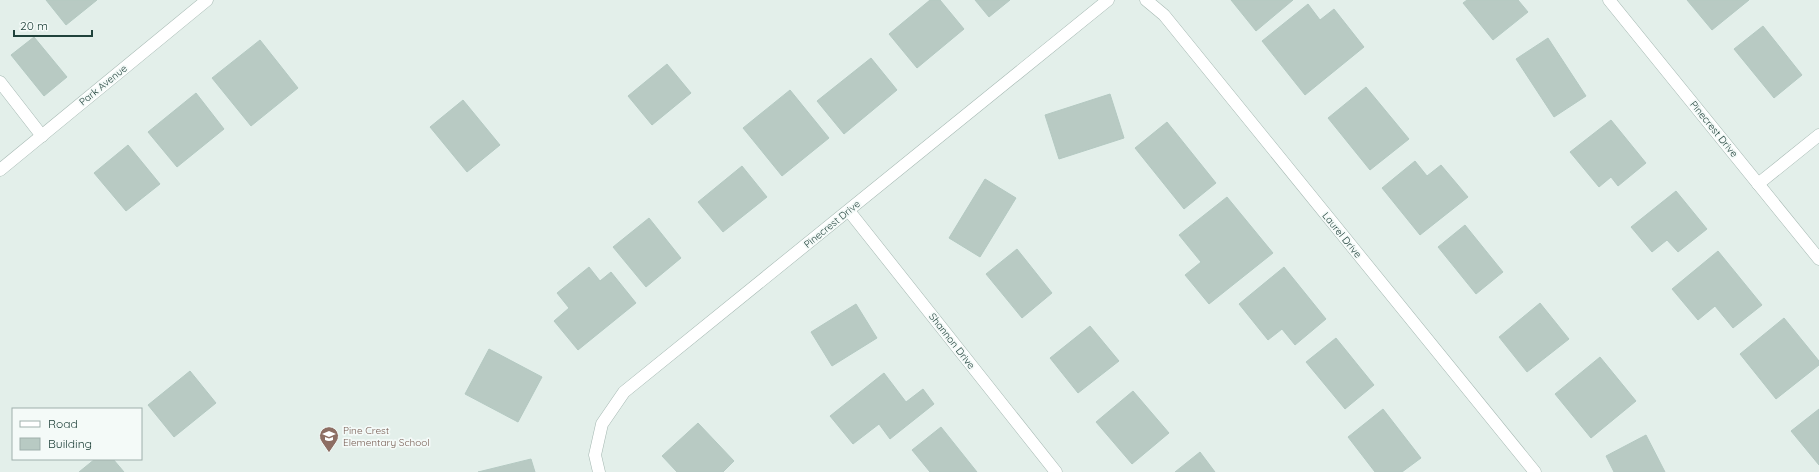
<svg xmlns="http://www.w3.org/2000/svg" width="1819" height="472" font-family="Quicksand,sans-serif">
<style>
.building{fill:#b8cac3;stroke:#b4c9c2}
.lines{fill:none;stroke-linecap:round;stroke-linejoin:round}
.street-casing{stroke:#a5b8b2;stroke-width:13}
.street{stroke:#fff;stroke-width:12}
.labels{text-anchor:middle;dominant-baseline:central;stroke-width:3.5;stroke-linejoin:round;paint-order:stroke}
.street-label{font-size:10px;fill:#20423b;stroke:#f4faf8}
.education-label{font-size:10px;fill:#785e54;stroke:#f4faf8;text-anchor:start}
</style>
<rect width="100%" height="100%" fill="#e3efea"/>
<!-- building -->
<g class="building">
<polygon points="46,0 97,0 66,25"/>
<polygon points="930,0 940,0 964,29 917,68 889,34"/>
<polygon points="975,0 1010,0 989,17"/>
<polygon points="1231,0 1293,0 1256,31"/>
<polygon points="1467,0 1518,0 1528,12 1493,40 1463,3"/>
<polygon points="1687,0 1749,0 1712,30"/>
<polygon points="1308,4 1320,20 1334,9 1364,47 1305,95 1262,41"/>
<polygon points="1763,26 1802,75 1774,98 1734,49"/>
<polygon points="34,37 67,77 44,96 11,55"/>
<polygon points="1548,38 1586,96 1554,117 1516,59"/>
<polygon points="260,40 298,88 251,126 212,78"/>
<polygon points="871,58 897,90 844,134 817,101"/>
<polygon points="667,64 691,93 652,125 628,96"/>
<polygon points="1366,87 1409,139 1370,170 1328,118"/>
<polygon points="790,90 829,138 782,176 743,128"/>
<polygon points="196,93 224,129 177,167 148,132"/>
<polygon points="1110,94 1124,138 1059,159 1045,115"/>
<polygon points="463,100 500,145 467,172 430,127"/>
<polygon points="1611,120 1646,163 1618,186 1611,177 1599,187 1570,152"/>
<polygon points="1167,122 1216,183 1184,209 1135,148"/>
<polygon points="128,145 160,184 126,211 94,173"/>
<polygon points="1415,161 1427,176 1441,165 1468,197 1420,235 1382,188"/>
<polygon points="742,166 767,197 723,232 698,202"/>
<polygon points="985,179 1016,198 980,257 949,238"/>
<polygon points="1676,191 1707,229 1678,252 1667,240 1652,252 1631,227"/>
<polygon points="1227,197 1273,253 1209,304 1185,275 1201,262 1179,235"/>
<polygon points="649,218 681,258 646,287 613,247"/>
<polygon points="1465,225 1503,272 1476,294 1438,247"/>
<polygon points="1017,249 1052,293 1022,318 986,274"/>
<polygon points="1718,251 1762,305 1733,328 1715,306 1698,320 1672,289"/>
<polygon points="589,267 600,281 611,272 636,303 578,350 554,321 569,308 557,293"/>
<polygon points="1284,267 1326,319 1295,345 1282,329 1268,340 1239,304"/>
<polygon points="1540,303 1569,339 1527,372 1499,337"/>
<polygon points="856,304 877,338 832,366 811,332"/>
<polygon points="1784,318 1819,361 1819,365 1776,399 1740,354"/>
<polygon points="1090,326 1119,361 1078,393 1050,358"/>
<polygon points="1336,338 1374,385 1345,409 1306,362"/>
<polygon points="489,349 542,377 518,422 465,394"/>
<polygon points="1600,357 1636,401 1591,438 1555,394"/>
<polygon points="190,371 216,403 174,437 148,405"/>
<polygon points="884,373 906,402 923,389 934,404 890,439 879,424 853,444 830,416"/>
<polygon points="1133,391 1169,433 1132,464 1096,422"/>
<polygon points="1383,409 1421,458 1402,472 1375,472 1348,437"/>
<polygon points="1819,409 1819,465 1791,431"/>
<polygon points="698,423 734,461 723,472 677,472 662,456"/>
<polygon points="941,427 977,472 930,472 912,450"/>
<polygon points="1646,435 1665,472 1614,472 1606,456"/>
<polygon points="1200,452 1215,472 1175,472"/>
<polygon points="95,459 113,459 124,472 79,472"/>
<polygon points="531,459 535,472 478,472"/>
</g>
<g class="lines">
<!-- street casing -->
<g class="street-casing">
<g id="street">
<polyline points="1146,0 1164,15 1535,472"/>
<polyline points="1609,0 1819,259"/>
<polyline points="0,82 42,136"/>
<polyline points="0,170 207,0"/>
<polyline points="1758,184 1819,135"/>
<polyline points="849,211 1056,472"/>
<polyline points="599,472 595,455 602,424 624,392 1108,0"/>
</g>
</g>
<!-- street -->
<use href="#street" class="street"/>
</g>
<!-- icons -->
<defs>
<g id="school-pin" transform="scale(1)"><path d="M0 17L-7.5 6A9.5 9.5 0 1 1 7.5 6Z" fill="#8d6e63" stroke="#f4faf8"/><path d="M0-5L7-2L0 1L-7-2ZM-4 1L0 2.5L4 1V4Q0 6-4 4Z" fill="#fff"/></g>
</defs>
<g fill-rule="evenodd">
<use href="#school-pin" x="329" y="436"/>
</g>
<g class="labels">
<!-- street labels -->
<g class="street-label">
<text transform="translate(103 85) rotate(-39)">Park Avenue</text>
<text transform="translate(1714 129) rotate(51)">Pinecrest Drive</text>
<text transform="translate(832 224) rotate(-39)">Pinecrest Drive</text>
<text transform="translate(1342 235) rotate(51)">Laurel Drive</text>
<text transform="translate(952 341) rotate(52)">Shannon Drive</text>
</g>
<!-- education labels -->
<g class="education-label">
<text x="343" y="430">Pine Crest<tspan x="343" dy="12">Elementary School</tspan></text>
</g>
</g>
<!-- legend -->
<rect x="12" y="408" width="130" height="52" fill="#f4faf8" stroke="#9fb0ac"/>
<rect x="20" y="421" width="20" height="6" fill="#ffffff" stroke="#9fb0ac"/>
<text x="48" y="428" font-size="12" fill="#20423b">Road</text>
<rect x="20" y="438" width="20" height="12" fill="#b8cac3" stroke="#9fb0ac"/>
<text x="48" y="448" font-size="12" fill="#20423b">Building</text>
<!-- scale -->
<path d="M14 30v6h78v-6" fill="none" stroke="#20423b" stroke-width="2"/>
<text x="20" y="30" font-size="12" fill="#20423b" stroke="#f4faf8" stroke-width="3" paint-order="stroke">20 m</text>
</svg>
